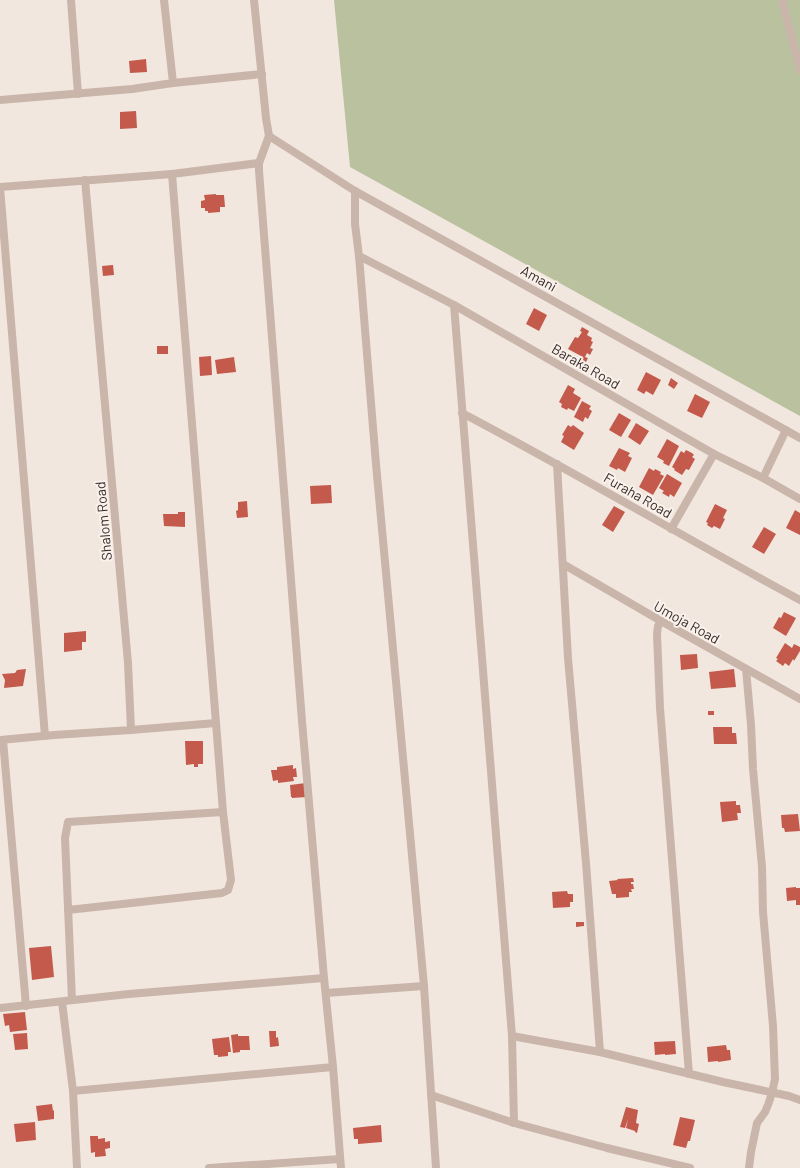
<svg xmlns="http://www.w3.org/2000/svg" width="800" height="1168" font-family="Barlow,sans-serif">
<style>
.green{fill:#bac19f}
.building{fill:#c35a4c}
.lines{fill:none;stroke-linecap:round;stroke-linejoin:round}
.street{stroke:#cab5ab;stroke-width:8}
.labels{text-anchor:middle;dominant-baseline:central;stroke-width:4;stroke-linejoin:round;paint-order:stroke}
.street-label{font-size:14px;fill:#382c2a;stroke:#faf1eb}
</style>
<rect width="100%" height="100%" fill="#f2e7df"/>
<!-- green -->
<polygon class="green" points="334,0 800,0 800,416 350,167"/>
<!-- building -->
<g class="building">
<polygon points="146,59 147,72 130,73 129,61"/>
<polygon points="136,111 137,128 120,129 120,112"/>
<polygon points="216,194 216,195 224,195 225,207 220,207 220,212 208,213 208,211 205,211 205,208 201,208 201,201 205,200 204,195"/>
<polygon points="113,265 114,275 103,276 102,266"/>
<polygon points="534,308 547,315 539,331 526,324"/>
<polygon points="582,327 589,331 587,335 592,338 591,341 593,342 590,348 593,349 590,355 587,353 585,357 588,358 584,366 582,365 583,362 579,359 581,356 568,349 575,337 578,338 582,332 580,331"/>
<rect x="157" y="346" width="11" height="8"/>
<polygon points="211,356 212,375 200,376 199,357"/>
<polygon points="234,357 236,372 217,374 215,360"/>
<polygon points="646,372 661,380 653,395 646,391 644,394 637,390"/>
<polygon points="671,378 678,383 674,389 668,385"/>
<polygon points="568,385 575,389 573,393 581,398 574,411 568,408 567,410 561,407 562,404 559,402"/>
<polygon points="695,394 710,402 702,418 687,411"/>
<polygon points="582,401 591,406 589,409 592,411 588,419 585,417 583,422 574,417"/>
<polygon points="619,413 631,420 621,437 609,430"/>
<polygon points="636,423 649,431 640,445 628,437"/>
<polygon points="568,425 571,427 573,425 584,433 574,450 561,442 564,436 562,435"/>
<polygon points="667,439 679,446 669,466 663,463 664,461 657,457"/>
<polygon points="619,448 630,453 628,456 632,458 625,472 618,468 617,470 609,466"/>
<polygon points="686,450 692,453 694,455 692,457 695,459 689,470 686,469 682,475 674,470 675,469 672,467 681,451 684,453"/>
<polygon points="649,468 654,471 655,469 661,472 660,474 664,476 653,495 639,487"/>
<polygon points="667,474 682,483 674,497 670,494 669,497 662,493 664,491 659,488"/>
<polygon points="331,485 332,503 311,504 310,486"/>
<polygon points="247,501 248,517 237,518 236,511 238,510 238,502"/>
<polygon points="715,504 727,510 723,518 725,519 720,529 714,526 712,528 707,525 708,523 706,522"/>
<polygon points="614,506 625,512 613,532 602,525"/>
<polygon points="795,510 800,513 800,535 786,528"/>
<polygon points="178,512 185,512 185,527 164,526 163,514 178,514"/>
<polygon points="764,527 776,534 764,554 752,547"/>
<polygon points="784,612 796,618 786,636 773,628 779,617 781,618"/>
<polygon points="86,631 86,642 82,642 82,650 64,652 64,633"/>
<polygon points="785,643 792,648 794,644 800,647 800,651 794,661 793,659 789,666 785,663 783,666 776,661 778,659 776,658"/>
<polygon points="697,654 698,668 681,670 680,655"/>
<polygon points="26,669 23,686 4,688 5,680 2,674 15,673 17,670"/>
<polygon points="734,669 736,687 711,689 709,672"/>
<rect x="708" y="711" width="6" height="4"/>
<polygon points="713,727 732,727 732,733 736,733 737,744 714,744"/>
<polygon points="185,741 203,741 203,764 198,764 198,767 194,767 194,764 186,765"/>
<polygon points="293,765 293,769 296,768 297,777 293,777 294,781 278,783 278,780 273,781 271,770 277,770 277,767"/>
<polygon points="306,783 307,797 292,798 292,797 291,797 290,785"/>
<polygon points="736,801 736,805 740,805 741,813 737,813 738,820 722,822 720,802"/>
<polygon points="798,814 800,831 785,832 784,828 782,828 781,815"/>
<polygon points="633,878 634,882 631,882 631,884 633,884 634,889 631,889 632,892 629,892 629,897 616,898 616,894 612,894 609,881 618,880 617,879"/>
<polygon points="796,887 796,888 800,888 800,905 796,905 796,900 787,901 786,888"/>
<polygon points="567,891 568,894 573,894 573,902 570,902 570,907 553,908 552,892"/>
<polygon points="576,922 584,922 584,926 576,927"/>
<polygon points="51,946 54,977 32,980 29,948"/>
<polygon points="25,1012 27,1030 10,1032 9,1025 5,1026 3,1014"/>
<polygon points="269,1031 276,1031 276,1038 278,1037 279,1046 270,1047"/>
<polygon points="27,1033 28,1049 15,1050 13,1034"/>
<polygon points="238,1034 238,1036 249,1036 250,1050 240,1050 240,1052 233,1053 231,1035"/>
<polygon points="229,1037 231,1052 228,1052 228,1056 218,1057 218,1055 214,1055 212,1039"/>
<polygon points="675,1041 676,1054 665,1055 665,1054 655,1055 654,1042"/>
<polygon points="726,1045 727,1050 730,1050 731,1060 718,1062 718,1061 708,1062 707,1047"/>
<polygon points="52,1104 53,1111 54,1110 54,1119 38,1121 36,1106"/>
<polygon points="626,1107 638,1110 636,1123 639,1124 637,1133 635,1132 635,1131 626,1128 628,1119 625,1128 620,1127"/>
<polygon points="680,1117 695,1120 690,1141 688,1141 686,1148 673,1145"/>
<polygon points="35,1122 36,1140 16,1142 14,1124"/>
<polygon points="381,1125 382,1142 358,1144 358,1139 354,1139 353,1128"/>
<polygon points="90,1136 98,1136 98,1139 105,1138 105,1142 110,1141 110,1148 105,1149 106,1156 95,1157 95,1152 91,1153"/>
</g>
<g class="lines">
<!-- street -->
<g class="street">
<polyline points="71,0 78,94"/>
<polyline points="254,0 266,118 269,136 259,163 259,171 302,721 324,978 333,1067 341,1168"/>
<polyline points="782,0 800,70"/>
<polyline points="173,83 262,74"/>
<polyline points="0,100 132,89 173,83 164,0"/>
<polyline points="269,136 355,191 800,438"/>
<polyline points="0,187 45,736"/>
<polyline points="0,187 172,174 259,163"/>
<polyline points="355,191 355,224 359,256 376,464 424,986 436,1168"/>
<polyline points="359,256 454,305 714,454 763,478 800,499"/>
<polyline points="454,305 512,1036 514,1123"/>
<path d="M462,413C576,473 687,539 800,600"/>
<polyline points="557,464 568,658 586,863 600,1052"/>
<polyline points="763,478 786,430"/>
<polyline points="671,529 714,454"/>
<polyline points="563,564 661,621 800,699"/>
<polyline points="661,621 658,626 657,634 660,708 689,1074"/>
<polyline points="746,669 751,725 753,769 762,867 763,912 773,1026 775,1079 772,1093 768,1105 765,1112 757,1123 751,1152 749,1168"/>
<polyline points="131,730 216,723"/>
<polyline points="0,740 54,735 131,730 128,663 85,180"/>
<polyline points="3,740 26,1006"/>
<polyline points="68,910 222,893 228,890 231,880 223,812 216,723 172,174"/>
<polyline points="326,993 424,986"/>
<polyline points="72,1000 65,838 68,822 223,812"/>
<polyline points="62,1002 73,1091 77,1168"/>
<polyline points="0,1008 129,994 324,978"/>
<polyline points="512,1036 600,1052 723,1082 789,1096 800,1100"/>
<polyline points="73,1091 333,1067"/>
<polyline points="431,1095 514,1123 607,1148 690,1168"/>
<polyline points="209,1168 340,1159"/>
</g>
</g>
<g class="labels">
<!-- street labels -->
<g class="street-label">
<text transform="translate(539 278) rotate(29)">Amani</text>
<text transform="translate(586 366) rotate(30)">Baraka Road</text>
<text transform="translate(638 495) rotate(30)">Furaha Road</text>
<text transform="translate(103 521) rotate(-95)">Shalom Road</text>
<text transform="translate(687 622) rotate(29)">Umoja Road</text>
</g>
</g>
</svg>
